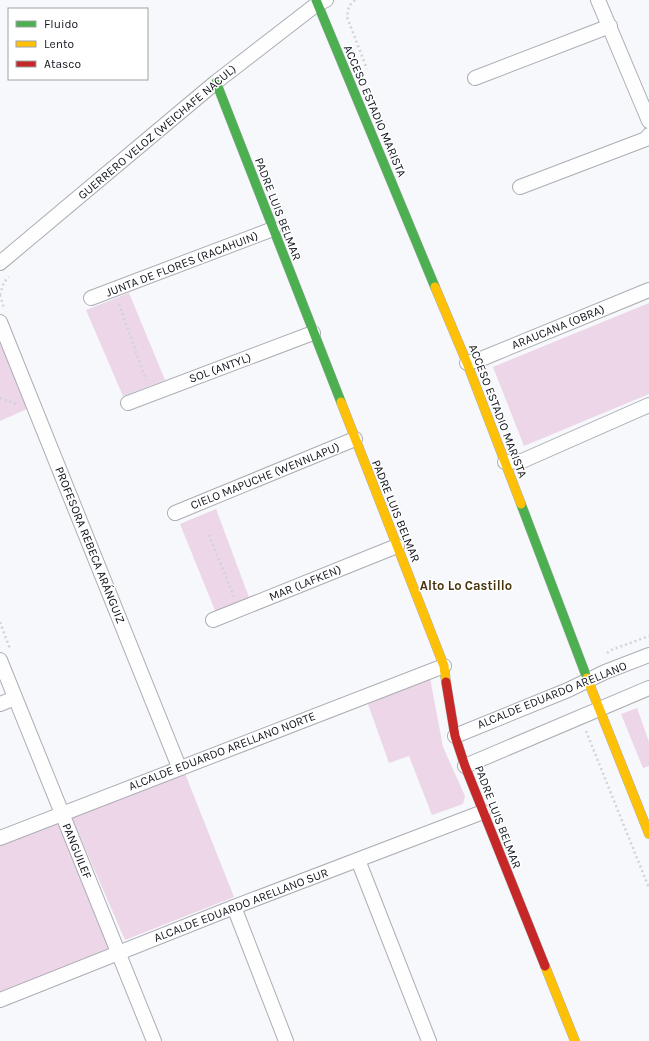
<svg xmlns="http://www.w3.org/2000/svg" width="649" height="1041" font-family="Karla,sans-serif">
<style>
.green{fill:#ecd6e8}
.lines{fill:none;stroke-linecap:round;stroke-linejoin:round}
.street-casing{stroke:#abaeb3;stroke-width:16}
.fast-casing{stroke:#abaeb3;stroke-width:10}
.slow-casing{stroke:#abaeb3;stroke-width:10}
.jam-casing{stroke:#abaeb3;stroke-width:10}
.path{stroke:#d2d3d4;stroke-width:2.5;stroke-dasharray:2 3;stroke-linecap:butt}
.street{stroke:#fefeff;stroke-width:14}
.fast{stroke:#4caf50;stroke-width:9}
.slow{stroke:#ffc107;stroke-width:9}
.jam{stroke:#c62828;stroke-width:9}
.labels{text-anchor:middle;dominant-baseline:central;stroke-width:3;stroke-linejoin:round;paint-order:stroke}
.street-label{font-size:12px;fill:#12151d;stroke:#fff}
.neighbourhood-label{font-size:13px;font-weight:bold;fill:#47330c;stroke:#fff}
</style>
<rect width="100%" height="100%" fill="#f6f8fc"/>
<!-- green -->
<g class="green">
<polygon points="129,293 165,380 123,396 86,310"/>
<polygon points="649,303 649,394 524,446 493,367"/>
<polygon points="0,335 27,409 0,421"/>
<polygon points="216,509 250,600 216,613 180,524"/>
<polygon points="430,678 443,747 465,796 463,804 432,815 409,756 389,763 368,704"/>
<polygon points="637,708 649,742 649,766 643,768 621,714"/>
<polygon points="184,771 234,897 125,940 71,816"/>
<polygon points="60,820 114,949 0,994 0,844"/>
</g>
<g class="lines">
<!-- street casing -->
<g class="street-casing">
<g id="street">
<polyline points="598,0 649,121"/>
<polyline points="475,78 610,26"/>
<polyline points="520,187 646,139 649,135"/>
<polyline points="0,263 216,82 317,4 326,0"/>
<polyline points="91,298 273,229"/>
<polyline points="0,322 179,767"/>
<polyline points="467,363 481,359 649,290"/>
<polyline points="128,403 313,333"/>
<polyline points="505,462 522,461 649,405"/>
<polyline points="175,513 355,439"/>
<polyline points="213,620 397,546"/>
<polyline points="0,660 154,1041"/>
<polyline points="0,704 15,698"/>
<polyline points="455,736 568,690 605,672 649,655"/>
<polyline points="465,766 649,688"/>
<polyline points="0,838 444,666"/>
<polyline points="358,860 429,1041"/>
<polyline points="234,907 286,1041"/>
<polyline points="0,1000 234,907 483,812"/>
</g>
</g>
<!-- fast casing -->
<g class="fast-casing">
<g id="fast">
<polyline points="316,0 435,287"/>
<polyline points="216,82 341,402"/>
<polyline points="521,504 587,678"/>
</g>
</g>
<!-- slow casing -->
<g class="slow-casing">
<g id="slow">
<polyline points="435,287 467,363 521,504"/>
<polyline points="341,402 444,666 446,682"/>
<polyline points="587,678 649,834"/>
<polyline points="545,966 575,1041"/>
</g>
</g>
<!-- jam casing -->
<g class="jam-casing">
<polyline id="jam" points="446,682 455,736 465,766 545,966"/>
</g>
<!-- path -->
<g class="path">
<polyline points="355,0 349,6 347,17 367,69"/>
<polyline points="0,295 4,282 9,277"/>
<polyline points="0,295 4,308"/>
<polyline points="119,304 146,380"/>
<polyline points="0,398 16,404"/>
<polyline points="209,535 234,597"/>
<polyline points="0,622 10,649"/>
<polyline points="607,653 611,650 649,636"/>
<polyline points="586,731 649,888"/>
</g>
<!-- street -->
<use href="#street" class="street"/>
<!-- fast -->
<use href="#fast" class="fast"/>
<!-- slow -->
<use href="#slow" class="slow"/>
<!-- jam -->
<use href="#jam" class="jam"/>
</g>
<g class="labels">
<!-- street labels -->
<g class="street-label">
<text transform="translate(375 111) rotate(67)">ACCESO ESTADIO MARISTA</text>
<text transform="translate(157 132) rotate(-40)">GUERRERO VELOZ (WEICHAFE NACUL)</text>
<text transform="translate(278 209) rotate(69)">PADRE LUIS BELMAR</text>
<text transform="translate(182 264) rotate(-21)">JUNTA DE FLORES (RACAHUIN)</text>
<text transform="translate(558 327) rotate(-22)">ARAUCANA (OBRA)</text>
<text transform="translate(220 368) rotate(-20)">SOL (ANTYL)</text>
<text transform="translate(498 411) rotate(69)">ACCESO ESTADIO MARISTA</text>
<text transform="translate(265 476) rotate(-22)">CIELO MAPUCHE (WENNLAPU)</text>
<text transform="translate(396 511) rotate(68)">PADRE LUIS BELMAR</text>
<text transform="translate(90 545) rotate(68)">PROFESORA REBECA ARÁNGUIZ</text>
<text transform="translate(305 583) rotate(-22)">MAR (LAFKEN)</text>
<text transform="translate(552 695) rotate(-22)">ALCALDE EDUARDO ARELLANO</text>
<text transform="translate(222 751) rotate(-21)">ALCALDE EDUARDO ARELLANO NORTE</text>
<text transform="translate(498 817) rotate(69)">PADRE LUIS BELMAR</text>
<text transform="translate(77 851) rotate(68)">PANGUILEF</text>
<text transform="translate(241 905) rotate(-21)">ALCALDE EDUARDO ARELLANO SUR</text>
</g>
<!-- neighbourhood labels -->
<g class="neighbourhood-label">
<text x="466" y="585">Alto Lo Castillo</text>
</g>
</g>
<!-- legend -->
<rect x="8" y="8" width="140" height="72" fill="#ffffff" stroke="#a0a1a5"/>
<rect x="16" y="21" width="20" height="6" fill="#4caf50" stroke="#a0a1a5"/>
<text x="44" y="28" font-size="12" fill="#12151d">Fluido</text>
<rect x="16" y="41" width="20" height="6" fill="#ffc107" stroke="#a0a1a5"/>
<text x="44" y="48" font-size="12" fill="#12151d">Lento</text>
<rect x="16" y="61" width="20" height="6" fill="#c62828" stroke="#a0a1a5"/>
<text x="44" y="68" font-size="12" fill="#12151d">Atasco</text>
</svg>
